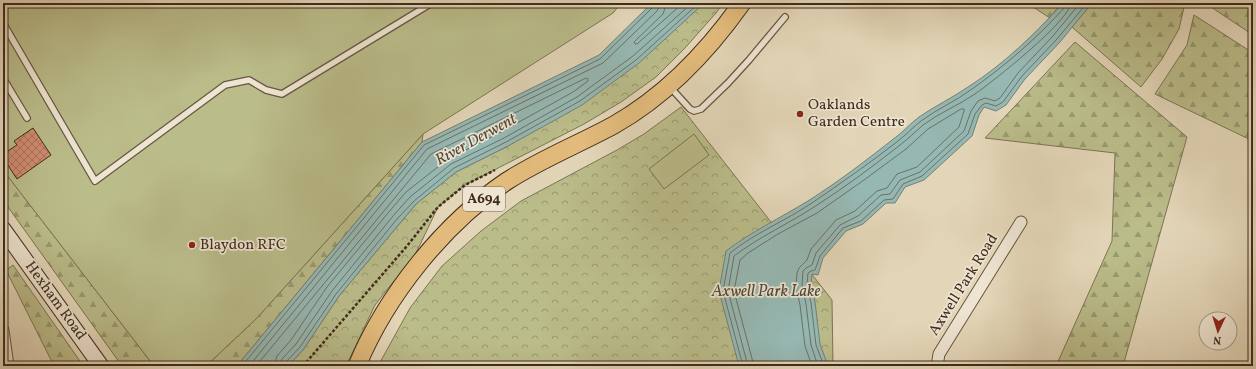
<svg xmlns="http://www.w3.org/2000/svg" width="1256" height="369" font-family="Vollkorn,serif">
<style>
.forest{fill:url(#forest-firs);stroke:#7c7453}
.park{fill:url(#park-crowns);stroke:#7c7453}
.garden{fill:#babc8a;stroke:#7c7453}
.water{fill:#96b8b3;stroke:#738077}
.lines{fill:none;stroke-linecap:round;stroke-linejoin:round}
.shore{stroke:#6a7268;stroke-width:1}
.building{fill:url(#building-cross-hatch);stroke:#3f2c1c}
.lane-casing{stroke:#685643;stroke-width:8}
.street-casing{stroke:#685643;stroke-width:13}
.secondary-casing{stroke:#3f2c1c;stroke-width:17}
.primary-casing{stroke:#3f2c1c;stroke-width:19}
.path{stroke:#3f2c1c;stroke-width:2.5;stroke-dasharray:3 2;stroke-linecap:butt}
.lane{stroke:#ede4d1;stroke-width:5.5}
.street{stroke:#ede4d1;stroke-width:11}
.secondary{stroke:#ede4d1;stroke-width:15}
.primary{stroke:#e2bb7c;stroke-width:17}
.poi-dot{fill:#8f2418;stroke:#ede4d1;stroke-width:1.5}
.labels{text-anchor:middle;dominant-baseline:central;stroke-width:3.5;stroke-linejoin:round;paint-order:stroke}
.shield{fill:#ede4d1;stroke:#736352;stroke-width:1}
.shield-label{font-size:14px;font-weight:bold;fill:#3f2c1c}
.poi-label{font-size:15px;fill:#3f2c1c;stroke:#ede4d1;text-anchor:start}
.street-label{font-size:15px;fill:#3f2c1c;stroke:#ede4d1}
.water-label{font-size:16px;font-style:italic;fill:#50483a;stroke:#ede4d1}
</style>
<defs>
<pattern id="forest-firs" width="22" height="20" patternUnits="userSpaceOnUse"><rect width="22" height="20" fill="#babc8a"/><path d="M5 1l3.5 6h-7zM16 11l3.5 6h-7z" fill="#999970"/></pattern>
<pattern id="park-crowns" width="20" height="18" patternUnits="userSpaceOnUse"><rect width="20" height="18" fill="#babc8a"/><path d="M2 6a3 3 0 1 1 6 0M12 15a3 3 0 1 1 6 0" fill="none" stroke="#999970"/></pattern>
<pattern id="building-cross-hatch" width="8" height="8" patternUnits="userSpaceOnUse"><rect width="8" height="8" fill="#ce8a6e"/><path d="M0 0l8 8M0 8l8-8" fill="none" stroke="#a9715a"/></pattern>
</defs>
<rect width="100%" height="100%" fill="#e3d6b8"/>
<filter id="stains"><feTurbulence type="fractalNoise" baseFrequency=".005" numOctaves="4"/><feColorMatrix values="0 0 0 0 .2 0 0 0 0 .09 0 0 0 0 .02 0 0 0 .5 -.17"/></filter>
<radialGradient id="worn" r=".72"><stop offset=".6" stop-color="#630" stop-opacity="0"/><stop offset="1" stop-color="#630" stop-opacity=".3"/></radialGradient>
<!-- forest -->
<g class="forest">
<polygon points="1027,3 1061,3 1050,18"/>
<polygon points="1092,3 1185,3 1179,29 1162,59 1141,87 1072,27"/>
<polygon points="1205,3 1253,3 1253,35"/>
<polygon points="1194,15 1253,53 1253,141 1155,94 1187,45"/>
<polygon points="1075,42 1187,137 1123,366 1056,366 1112,241 1115,153 985,138"/>
<polygon points="423,134 422,142 237,366 206,366 256,319"/>
<polygon points="3,170 154,366 122,366 3,200"/>
<polygon points="13,265 82,364 84,366 54,366 6,270"/>
</g>
<!-- park -->
<g class="park">
<polygon points="704,3 723,3 716,13 685,48 656,77 621,102 584,124 465,185 438,207 416,253 375,305 346,366 288,366 303,350 339,296 416,204 456,172 508,146"/>
<polygon points="681,107 832,300 833,366 378,366 410,308 442,266 481,231 521,201 617,150 644,134"/>
</g>
<!-- garden -->
<g class="garden">
<polygon points="3,3 621,3 613,13 423,134 256,319 206,366 154,366 3,170"/>
<polygon points="694,134 709,155 664,189 649,169"/>
</g>
<!-- water -->
<g class="water">
<polygon points="652,3 704,3 639,63 582,105 508,146 456,172 416,204 339,296 303,350 288,366 237,366 422,142 599,55"/>
<path d="M1063,3H1092L1060,42L1025,79L1006,105L996,111L984,107L979,115L972,136L924,180L905,187L895,203H886L863,224L846,231L823,258L818,275L812,274L811,285L815,302L820,344L828,366H739L719,291L726,251C751,232 780,218 808,201C838,182 868,159 896,137C904,131 911,123 919,117C935,106 952,98 968,87C1004,64 1035,34 1063,3Z"/>
</g>
<g class="lines">
<!-- shore -->
<g class="shore">
<polyline points="666,3 665,8 663,14 634,42 635,44 637,44 683,3"/>
<polyline points="242,366 424,145 600,59 653,7 655,3"/>
<polyline points="249,366 427,149 603,63 657,11 659,7 660,3"/>
<polyline points="256,366 431,154 586,78 588,79 588,81 573,92 501,132 448,159 406,192 388,213 327,287 291,340 277,356 274,366"/>
<polyline points="280,366 282,359 296,344 332,291 393,216 410,197 451,164 504,138 577,97 633,56 692,3"/>
<polyline points="285,366 286,362 300,347 336,294 397,219 414,201 454,168 506,142 580,101 636,60 699,3"/>
<path d="M743,366L723,291L730,253C755,233 785,221 812,203C841,183 870,163 898,141C906,135 913,127 921,121C937,109 956,101 972,89C1006,65 1037,38 1065,7L1066,3"/>
<path d="M748,366L728,291L734,256C759,237 788,224 814,207C844,188 872,167 900,145C908,139 915,132 923,125C939,113 959,105 975,94C992,82 1070,21 1071,3"/>
<polyline points="754,366 734,291 740,260 748,253 778,234 817,213 864,180 906,149 928,129 961,109 964,109 964,111 959,127 917,167 897,174 887,188 877,191 855,211 836,220 811,249 807,260 799,268 797,273 796,287 800,305 805,346 812,366"/>
<polyline points="818,366 811,345 806,304 802,285 803,271 806,268 812,265 816,253 840,225 858,216 881,195 890,194 900,180 920,172 964,131 971,111 978,101 985,98 995,101 1000,98 1018,73 1053,36 1080,3"/>
<polyline points="824,366 816,345 811,303 807,285 808,273 811,271 815,270 820,256 843,228 861,221 884,200 893,199 903,184 922,176 968,134 975,114 982,105 986,103 996,106 1003,102 1022,76 1057,39 1087,3"/>
</g>
</g>
<!-- building -->
<polygon class="building" points="33,128 51,155 17,179 3,158 3,154 17,145 14,141"/>
<g class="lines">
<!-- lane casing -->
<g class="lane-casing">
<g id="lane">
<polyline points="3,23 95,181 225,85 249,80 266,90 282,94 430,4 429,3"/>
<polyline points="3,78 27,118"/>
<polyline points="670,87 690,109 694,111 701,109 728,83 749,60 785,17"/>
</g>
</g>
<!-- street casing -->
<g class="street-casing">
<g id="street">
<polyline points="3,330 8,366"/>
<polyline points="937,366 939,354 1021,222"/>
</g>
</g>
<!-- secondary casing -->
<g class="secondary-casing">
<polyline id="secondary" points="3,229 101,366"/>
</g>
<!-- primary casing -->
<g class="primary-casing">
<path id="primary" d="M357,366C386,296 443,224 507,181C541,159 579,144 614,125C665,96 708,51 742,3"/>
</g>
<!-- path -->
<polyline class="path" points="303,366 407,246 438,207 465,185 495,170"/>
<!-- lane -->
<use href="#lane" class="lane"/>
<!-- street -->
<use href="#street" class="street"/>
<!-- secondary -->
<use href="#secondary" class="secondary"/>
<!-- primary -->
<use href="#primary" class="primary"/>
</g>
<!-- markers -->
<g class="poi-dot">
<circle cx="800" cy="114" r="4"/>
<circle cx="192" cy="245" r="4"/>
</g>
<g class="labels">
<!-- shield labels -->
<rect class="shield" x="463" y="187" width="42" height="24" rx="3"/>
<g class="shield-label">
<text x="484" y="199">A694</text>
</g>
<!-- poi labels -->
<g class="poi-label">
<text x="808" y="105">Oaklands<tspan x="808" dy="17">Garden Centre</tspan></text>
<text x="200" y="245">Blaydon RFC</text>
</g>
<!-- street labels -->
<g class="street-label">
<text transform="translate(964 285) rotate(-58)">Axwell Park Road</text>
<text transform="translate(55 301) rotate(54)">Hexham Road</text>
</g>
<!-- water labels -->
<g class="water-label">
<text transform="translate(476 140) rotate(-29)">River Derwent</text>
<text x="766" y="292">Axwell Park Lake</text>
</g>
</g>
<!-- margin -->
<rect width="1256" height="369" fill="none" stroke="#e3d6b8" stroke-width="16"/>
<rect x="4" y="4" width="1248" height="361" fill="none" stroke="#3f2c1c" stroke-width="2"/>
<rect x="8" y="8" width="1240" height="353" fill="none" stroke="#3f2c1c"/>
<!-- north arrow -->
<g transform="translate(1218 331) rotate(184)"><circle r="19" fill="#ede4d1" stroke="#a79a89"/>
<path d="M0-3L7 15L0 10L-7 15Z" fill="#8f2418"/>
<text y="-6" font-size="11" font-weight="bold" text-anchor="middle" fill="#3f2c1c">N</text>
</g>
<rect width="100%" height="100%" filter="url(#stains)"/>
<rect width="100%" height="100%" fill="url(#worn)"/>
</svg>
